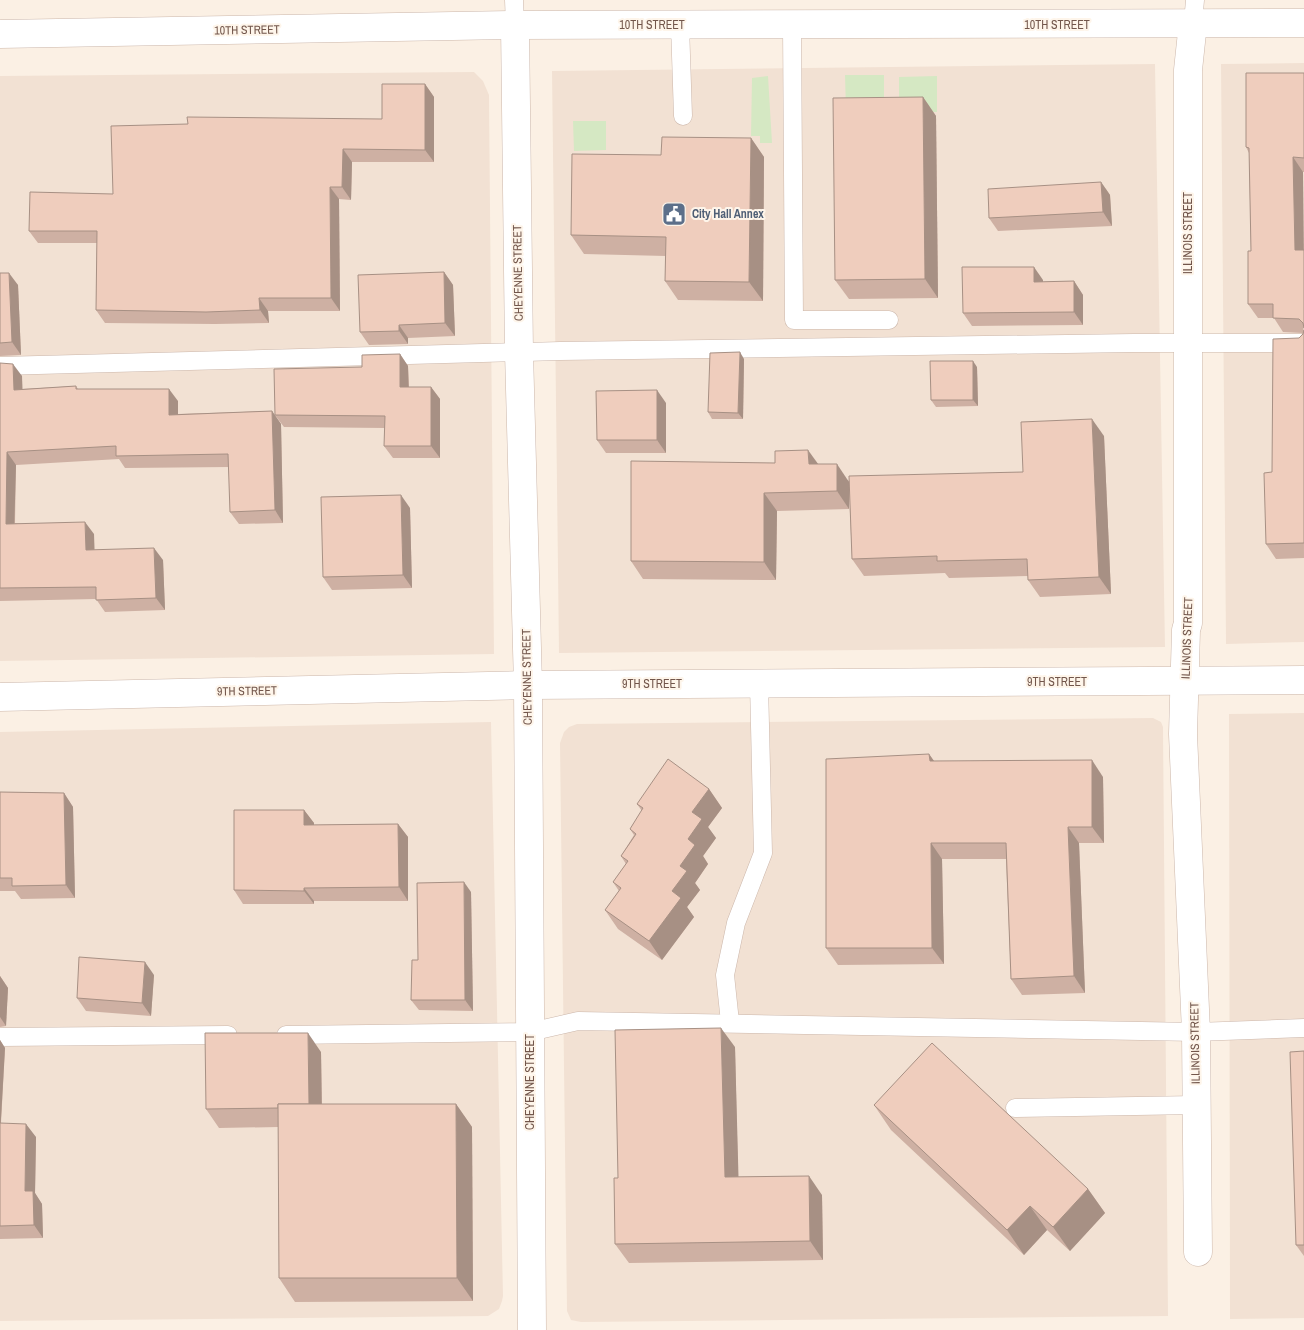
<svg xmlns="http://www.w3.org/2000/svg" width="1304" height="1330" font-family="'Archivo Narrow',sans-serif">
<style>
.residential{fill:#f2e1d3}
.green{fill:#d5e8c3}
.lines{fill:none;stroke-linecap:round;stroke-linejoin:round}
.lane-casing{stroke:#ccb7ab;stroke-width:19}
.street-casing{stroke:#ccb7ab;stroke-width:29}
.lane{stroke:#fff;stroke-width:18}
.street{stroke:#fff;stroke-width:28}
.wall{fill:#ceb0a3}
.shaded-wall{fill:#a79084}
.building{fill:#efcdbd;stroke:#a79084}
.labels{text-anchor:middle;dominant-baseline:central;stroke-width:4;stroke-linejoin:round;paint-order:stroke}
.street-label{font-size:12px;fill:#72564b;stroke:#fef5ea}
.service-label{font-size:12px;font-weight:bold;fill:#4e5e75;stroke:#fef5ea;text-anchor:start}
</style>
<rect width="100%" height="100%" fill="#fbf0e4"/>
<!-- residential -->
<g class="residential">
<polygon points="1304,63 1304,642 1226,644 1221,64"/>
<polygon points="1155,64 1165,647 559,653 552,71"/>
<polygon points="474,72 483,81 489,95 494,654 0,661 0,76"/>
<polygon points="1304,713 1304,1318 1230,1319 1229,714"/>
<polygon points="1153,718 1161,722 1163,727 1168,1316 581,1322 571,1320 567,1311 560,743 564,732 569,727 577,724"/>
<polygon points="491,722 503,1296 502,1301 499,1309 488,1316 0,1321 0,732"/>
</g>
<!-- green -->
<g class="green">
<polygon points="845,75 884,75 884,109 846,110"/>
<polygon points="768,76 772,143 760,143 760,136 751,136 752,78"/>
<polygon points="937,76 937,112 899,112 899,77"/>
<polygon points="573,121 606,121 606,150 574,151"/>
</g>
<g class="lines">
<!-- lane casing -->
<g class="lane-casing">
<g id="lane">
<polyline points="514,0 515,25"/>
<polyline points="1193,23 1195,0"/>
<polyline points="680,25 683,116"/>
<polyline points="792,25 794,320 889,320"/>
<polyline points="0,366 560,351 1134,343 1304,343"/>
<polyline points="730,1022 725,975 736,923 763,853 759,683"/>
<polyline points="286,1035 530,1032 578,1021 1196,1032 1304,1028"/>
<polyline points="0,1037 228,1035"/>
<polyline points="1015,1108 1196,1105"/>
</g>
</g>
<!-- street casing -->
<g class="street-casing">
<g id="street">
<polyline points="1193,23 1188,70 1188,623 1186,630 1183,734 1196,1032 1198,1252"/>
<polyline points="515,25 519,352 528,685 532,1330"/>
<polyline points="0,34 515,25 1304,23"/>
<polyline points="0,697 528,685 1304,680"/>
</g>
</g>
<!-- lane -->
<use href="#lane" class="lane"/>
<!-- street -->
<use href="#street" class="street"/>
</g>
<!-- wall -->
<g class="wall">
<polygon points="1304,73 1304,172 1303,172 1304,558 1276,559 1266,544 1272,472 1299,338 1303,333 1283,332 1274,318 1258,318 1248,304 1251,251 1249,153 1246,147"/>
<polygon points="425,84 434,97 434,162 352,162 351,200 339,199 340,311 268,311 269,323 215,324 105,323 96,310 97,243 38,243 29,231 113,194 382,119"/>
<polygon points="923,97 936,116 938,298 849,299 835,280"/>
<polygon points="751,138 764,157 763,301 678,300 665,281 666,256 584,254 571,235"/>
<polygon points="1101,182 1110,195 1112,226 998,231 989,218"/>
<polygon points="444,272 453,285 455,336 408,338 408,344 369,345 360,332"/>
<polygon points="0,273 18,285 21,355 0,356"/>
<polygon points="1043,280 1043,282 1074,281 1083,295 1083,325 972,326 963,313"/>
<polygon points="400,354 408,366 409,387 431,387 440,399 440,458 393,458 384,446 385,428 284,427 275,415 362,367"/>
<polygon points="744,359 743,419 712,419 708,412"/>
<polygon points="0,363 22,376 22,389 76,386 78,389 178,401 178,414 272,411 281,424 283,523 239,524 230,512 229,467 125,468 119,459 16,465 15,523 94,534 94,550 163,560 165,610 105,612 96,599 0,601"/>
<polygon points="977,367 978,406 936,407 931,400"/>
<polygon points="666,403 666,453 606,453 597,440"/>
<polygon points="1104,436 1111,594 1040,597 1028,580 1028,576 949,578 945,573 864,576 852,559 849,491 849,509 777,511 776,580 643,579 631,561 818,464 849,481 1023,472"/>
<polygon points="410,508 412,588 332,590 323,577"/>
<polygon points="929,754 934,761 1103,777 1104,843 1079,843 1085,993 1022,995 1011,979 1006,859 942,859 944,964 838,965 826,948"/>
<polygon points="709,789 722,808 708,827 716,838 703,856 708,864 695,883 700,890 687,907 694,917 662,960 618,929 605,910 619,891 613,882 626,864 621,856 634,835 630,829 642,811 637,804"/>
<polygon points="0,792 64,793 73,807 75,898 21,899 15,891 0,891"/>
<polygon points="304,810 314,823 314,825 398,824 408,837 408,901 314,901 314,904 243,904 234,890"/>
<polygon points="471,892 473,1011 419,1010 411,1000 418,960"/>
<polygon points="154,975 151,1016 86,1011 77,998"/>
<polygon points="0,976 8,988 6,1026 0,1027"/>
<polygon points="0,1040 5,1048 1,1123 36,1137 35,1193 42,1204 43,1238 0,1239"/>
<polygon points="735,1047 738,1177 822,1195 823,1260 629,1263 615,1244 618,1178"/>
<polygon points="1304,1051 1304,1256 1296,1245"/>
<polygon points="321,1052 322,1104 456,1104 472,1127 473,1301 295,1302 279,1278 278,1127 219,1128 206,1109"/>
<polygon points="874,1105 1088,1189 1105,1213 1070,1251 1047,1230 1024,1255 891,1130"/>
</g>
<!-- shaded-wall -->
<g class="shaded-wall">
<polygon points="425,84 434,97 434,162 425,150"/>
<polygon points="923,97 936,116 938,298 925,279"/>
<polygon points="751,138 764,157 763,301 749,282"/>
<polygon points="343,149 352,162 351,200 342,187"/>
<polygon points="1293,157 1303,172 1304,263 1295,250"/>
<polygon points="1101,182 1110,195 1112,226 1103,212"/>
<polygon points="330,187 339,199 340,311 331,298"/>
<polygon points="1034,267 1043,280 1043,295 1034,282"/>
<polygon points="444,272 453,285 455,336 445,323"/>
<polygon points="9,273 18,285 21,355 12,342"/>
<polygon points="1074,281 1083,295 1083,325 1074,312"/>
<polygon points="259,298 268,311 269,323 260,310"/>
<polygon points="399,325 408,338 408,344 399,331"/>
<polygon points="740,352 744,359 743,419 738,413"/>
<polygon points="400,354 408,366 409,399 400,387"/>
<polygon points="973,361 977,367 978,406 973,400"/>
<polygon points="13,364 22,376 23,402 14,390"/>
<polygon points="431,387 440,399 440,458 431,446"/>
<polygon points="169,389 178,401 178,427 169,415"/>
<polygon points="657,390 666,403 666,453 657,440"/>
<polygon points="272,411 281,424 283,523 275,510"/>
<polygon points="1092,419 1104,436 1111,594 1099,577"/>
<polygon points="808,450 821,468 809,464"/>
<polygon points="7,452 16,465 14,536 6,524"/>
<polygon points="837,464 849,482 849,509 837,491"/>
<polygon points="764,493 777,511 776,580 764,562"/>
<polygon points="401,495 410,508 412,588 403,575"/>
<polygon points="85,522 94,534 95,563 86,550"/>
<polygon points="154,548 163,560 165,610 156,598"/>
<polygon points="929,754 941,771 930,761"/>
<polygon points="1092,760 1103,777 1104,843 1092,827"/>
<polygon points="709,789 722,808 708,827 716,838 703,856 708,864 695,883 700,890 687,907 694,917 662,960 649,941 672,891 680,866 688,839 692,812"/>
<polygon points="64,793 73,807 75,898 66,885"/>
<polygon points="304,810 314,823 314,838 304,825"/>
<polygon points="398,824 408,837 408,901 399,887"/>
<polygon points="1068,827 1079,843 1085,993 1074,976"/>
<polygon points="931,843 942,859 944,964 932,948"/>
<polygon points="464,882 471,892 473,1011 465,1000"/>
<polygon points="304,888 314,901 314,904 304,891"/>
<polygon points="145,962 154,975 151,1016 142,1003"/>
<polygon points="0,976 8,988 6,1026 0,1017"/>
<polygon points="721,1028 735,1047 739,1196 725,1177"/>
<polygon points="308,1033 321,1052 322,1127 309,1108"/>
<polygon points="0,1040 5,1048 0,1136"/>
<polygon points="456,1104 472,1127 473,1301 457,1278"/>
<polygon points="26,1124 36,1137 35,1193 42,1204 43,1238 34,1225 25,1191"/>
<polygon points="809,1176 822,1195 823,1260 810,1241"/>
<polygon points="1088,1189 1105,1213 1070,1251 1053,1227"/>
<polygon points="1030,1206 1047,1230 1024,1255 1007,1230"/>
</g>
<!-- building -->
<g class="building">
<polygon points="1246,73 1304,73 1304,158 1293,157 1295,250 1304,250 1304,328 1303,323 1299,319 1273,318 1273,304 1248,304 1248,251 1251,251 1249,148 1246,147"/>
<polygon points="382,84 425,84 425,150 343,149 342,187 330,187 331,298 259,298 260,310 206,312 96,310 97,231 29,231 30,192 113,194 111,126 188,124 187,117 382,119"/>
<polygon points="923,97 925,279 835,280 833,98"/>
<polygon points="662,137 751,138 749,282 665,281 666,237 571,235 572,154 661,155"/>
<polygon points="1101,182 1103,212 989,218 988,189"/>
<polygon points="962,267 1034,267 1034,282 1074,281 1074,312 963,313"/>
<polygon points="444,272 445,323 399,325 399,331 360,332 358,275"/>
<polygon points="0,273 9,273 12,342 0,343"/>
<polygon points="1304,330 1304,543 1266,544 1264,473 1272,472 1273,339 1299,338 1303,334"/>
<polygon points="740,352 738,413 708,412 710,353"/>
<polygon points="400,354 400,387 431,387 431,446 384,446 385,416 275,415 274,369 362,367 362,355"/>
<polygon points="930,361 973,361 973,400 931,400"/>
<polygon points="0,363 13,364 14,390 76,386 76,389 169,389 169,415 272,411 275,510 230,512 228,454 116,456 116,446 7,452 6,524 85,522 86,550 154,548 156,598 96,600 96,587 0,588"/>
<polygon points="657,390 657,440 597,440 596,391"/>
<polygon points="1092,419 1099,577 1028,580 1027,559 937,561 937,556 852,559 849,476 1023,472 1021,422"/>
<polygon points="808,450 809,464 837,464 837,491 764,493 764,562 631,561 631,461 775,463 775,451"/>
<polygon points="401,495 403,575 323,577 321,497"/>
<polygon points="929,754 930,761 1092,760 1092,827 1068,827 1074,976 1011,979 1006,843 931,843 932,948 826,948 826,759"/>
<polygon points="668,759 709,789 692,812 702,819 688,839 695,845 680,866 687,871 672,891 681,898 649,941 605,910 621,888 613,882 628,861 621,856 636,834 630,829 643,808 637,804"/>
<polygon points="0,792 64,793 66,885 12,886 12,878 0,878"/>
<polygon points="234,810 304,810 304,825 398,824 399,887 304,888 304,891 234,890"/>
<polygon points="464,882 465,1000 411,1000 412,960 418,960 417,883"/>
<polygon points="79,957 145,962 142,1003 77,998"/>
<polygon points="721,1028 725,1177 809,1176 810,1241 615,1244 614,1178 618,1178 615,1030"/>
<polygon points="205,1033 308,1033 309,1104 278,1104 278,1108 206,1109"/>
<polygon points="932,1043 1088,1189 1053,1227 1030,1206 1007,1230 874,1105"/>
<polygon points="1304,1051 1304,1245 1296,1245 1290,1052"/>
<polygon points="278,1104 456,1104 457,1278 279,1278"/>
<polygon points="0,1123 26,1124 25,1191 33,1191 34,1225 0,1226"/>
</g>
<!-- icons -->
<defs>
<g id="civic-square" transform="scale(1.25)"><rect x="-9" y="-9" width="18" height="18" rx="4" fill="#5c6f8a" stroke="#fef5ea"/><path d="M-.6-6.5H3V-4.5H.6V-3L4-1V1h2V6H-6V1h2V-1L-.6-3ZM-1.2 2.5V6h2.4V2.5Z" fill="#fff"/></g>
</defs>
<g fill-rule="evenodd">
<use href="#civic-square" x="674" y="214"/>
</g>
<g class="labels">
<!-- street labels -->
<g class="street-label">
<text x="652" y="25">10TH STREET</text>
<text x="1057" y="25">10TH STREET</text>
<text transform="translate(247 30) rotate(-1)">10TH STREET</text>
<text transform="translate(1188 233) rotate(-90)">ILLINOIS STREET</text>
<text transform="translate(518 273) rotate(-91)">CHEYENNE STREET</text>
<text transform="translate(1187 638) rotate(-88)">ILLINOIS STREET</text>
<text transform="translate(527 677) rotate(-91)">CHEYENNE STREET</text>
<text x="1057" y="682">9TH STREET</text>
<text x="652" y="684">9TH STREET</text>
<text transform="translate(247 691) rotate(-1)">9TH STREET</text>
<text transform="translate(1195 1043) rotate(-91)">ILLINOIS STREET</text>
<text transform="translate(530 1082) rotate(-90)">CHEYENNE STREET</text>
</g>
<!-- service labels -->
<g class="service-label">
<text x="692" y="214">City Hall Annex</text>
</g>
</g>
</svg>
